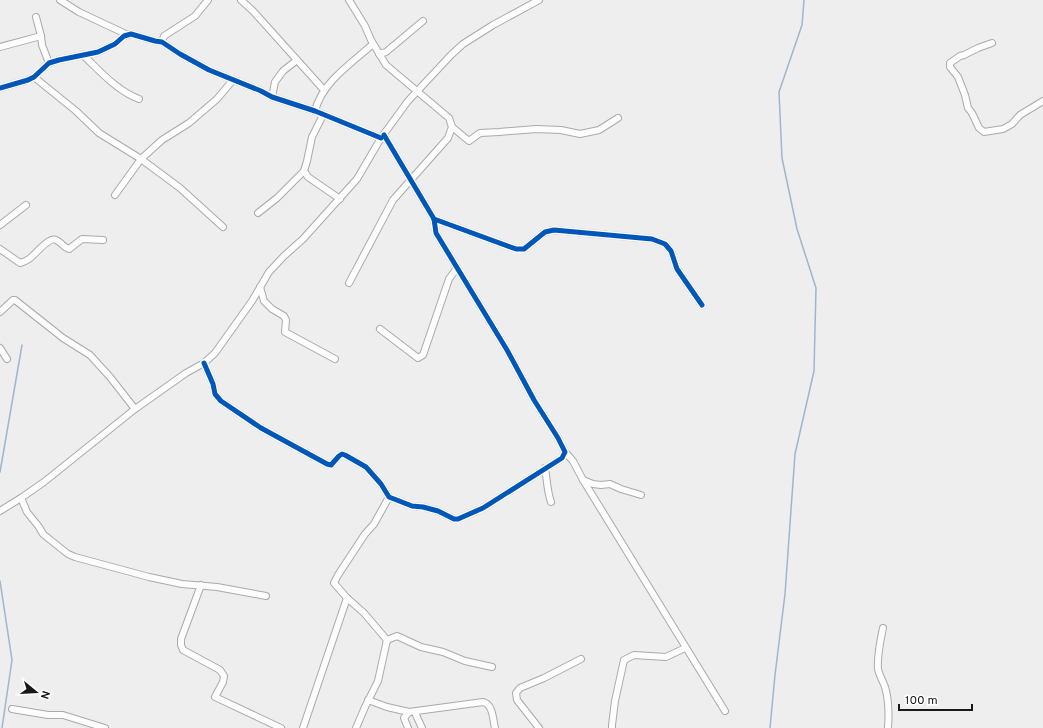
<svg xmlns="http://www.w3.org/2000/svg" width="1043" height="728" font-family="Overpass,sans-serif">
<style>
.lines{fill:none;stroke-linecap:round;stroke-linejoin:round}
.stream{stroke:#9cb6ce;stroke-width:1.5}
.street-casing{stroke:#aaa;stroke-width:8}
.street{stroke:#fcfcfc;stroke-width:6}
.cycleway-casing{stroke:#fff;stroke-width:8}
.cycleway{stroke:#0057b8;stroke-width:5}
</style>
<rect width="100%" height="100%" fill="#eee"/>
<g class="lines">
<!-- stream -->
<g class="stream">
<polyline points="0,472 22,345"/>
<polyline points="0,581 12,660 2,728"/>
<polyline points="770,728 775,675 785,594 795,454 814,371 816,288 797,229 782,158 779,92 802,25 804,0"/>
</g>
<!-- street casing -->
<g class="street-casing">
<g id="street">
<polyline points="60,0 79,12 128,35"/>
<polyline points="241,0 253,11 324,90"/>
<polyline points="36,17 41,36 42,45 49,63"/>
<polyline points="162,42 164,36 195,16 208,0"/>
<polyline points="992,43 978,48 964,55 960,56 950,63 950,67 958,77 965,95 968,108 972,113 979,128 984,132 1003,129 1012,124 1020,115 1043,101"/>
<polyline points="0,47 41,36"/>
<polyline points="379,54 386,52 423,21"/>
<path d="M83,55C100,71 117,91 139,99"/>
<polyline points="34,77 76,111 99,133 141,159 180,188 223,227"/>
<polyline points="0,88 28,80 34,77 49,63 59,60 98,52 115,44 124,36 131,34 155,41 162,42 180,54 209,70 261,91 272,97 315,111 381,138"/>
<polyline points="272,97 275,82 283,71 297,60"/>
<path d="M315,111C322,82 352,63 373,44"/>
<polyline points="323,115 312,137 307,161 304,171 308,177 340,199"/>
<polyline points="452,127 469,141 480,133 499,132 536,129 561,130 580,134 599,130 618,118"/>
<polyline points="115,195 141,159 162,140 189,123 217,99 233,80"/>
<polyline points="258,213 277,198 304,171"/>
<polyline points="434,219 516,249 524,249 545,232 554,230 652,239 665,244 671,251 677,269 702,305"/>
<polyline points="0,225 26,205"/>
<path d="M0,249L20,263C24,262 26,261 29,259C35,255 49,236 56,240C61,242 63,247 69,249L82,239L103,240"/>
<polyline points="349,283 393,200 448,138 452,127 449,118 386,65 371,40 365,26 349,0"/>
<polyline points="260,287 264,301 272,309 284,316 286,320 285,332 335,359"/>
<polyline points="0,312 13,300 15,300 63,338 90,355 110,377 135,409"/>
<polyline points="380,329 418,358 423,355 449,279 457,268"/>
<polyline points="0,348 7,359"/>
<polyline points="204,363 213,384 215,394 221,401 261,428 327,464 331,465 339,456 342,454 345,455 366,467 381,484 389,497 412,506 423,507 438,511 454,519 458,519 483,508 562,458 565,452 558,438 534,400 507,350 436,233 434,219 384,135"/>
<polyline points="565,452 573,461 583,480 725,711"/>
<path d="M545,468C547,479 547,491 551,502"/>
<polyline points="583,480 593,484 601,485 610,484 621,489 641,495"/>
<polyline points="21,498 27,512 39,527 43,534 68,554 75,557 149,577 182,584 217,587 266,596"/>
<polyline points="0,511 21,498 44,482 135,409 186,373 204,363 215,353 252,301 269,272 284,256 303,239 357,179 381,138 408,101 451,55 463,44 493,25 539,0"/>
<polyline points="201,585 181,639 181,645 183,650 220,670 224,676 223,682 215,697 281,728"/>
<path d="M883,628C880,642 877,655 878,669C879,675 883,681 885,687C889,700 889,714 888,728"/>
<polyline points="387,640 364,613 347,598 334,583 338,575 365,534 374,524 389,497"/>
<polyline points="387,640 397,636 421,647 443,652 465,661 492,667"/>
<polyline points="368,700 387,707 409,712"/>
<polyline points="12,709 48,715 63,715 105,728"/>
<polyline points="417,711 416,715 422,728"/>
<polyline points="303,728 347,598"/>
<polyline points="356,728 365,707 378,681 387,640"/>
<path d="M408,728L404,718L409,712L483,702C493,704 493,720 495,728"/>
<polyline points="539,728 517,700 516,693 520,688 544,678 581,659"/>
<polyline points="612,728 612,725 615,701 624,660 634,655 666,657 685,648"/>
</g>
</g>
<!-- street -->
<use href="#street" class="street"/>
<!-- cycleway casing -->
<g class="cycleway-casing">
<g id="cycleway">
<polyline points="0,88 28,80 34,77 49,63 59,60 98,52 115,44 124,36 131,34 155,41 162,42 180,54 209,70 261,91 272,97 315,111 381,138"/>
<polyline points="434,219 516,249 524,249 545,232 554,230 652,239 665,244 671,251 677,269 702,305"/>
<polyline points="204,363 213,384 215,394 221,401 261,428 327,464 331,465 339,456 342,454 345,455 366,467 381,484 389,497 412,506 423,507 438,511 454,519 458,519 483,508 562,458 565,452 558,438 534,400 507,350 436,233 434,219 384,135"/>
</g>
</g>
<!-- cycleway -->
<use href="#cycleway" class="cycleway"/>
</g>
<!-- north arrow -->
<g transform="translate(36 692) rotate(108)" stroke="#ffffff" stroke-width="3" paint-order="stroke">
<path d="M0-3L7 15L0 10L-7 15Z" fill="#181818"/>
<text y="-6" font-size="11" font-weight="bold" text-anchor="middle" fill="#181818">N</text>
</g>
<!-- scale -->
<path d="M899 704v6h73v-6" fill="none" stroke="#181818" stroke-width="2"/>
<text x="905" y="704" font-size="12" fill="#181818" stroke="#ffffff" stroke-width="3" paint-order="stroke">100 m</text>
</svg>
